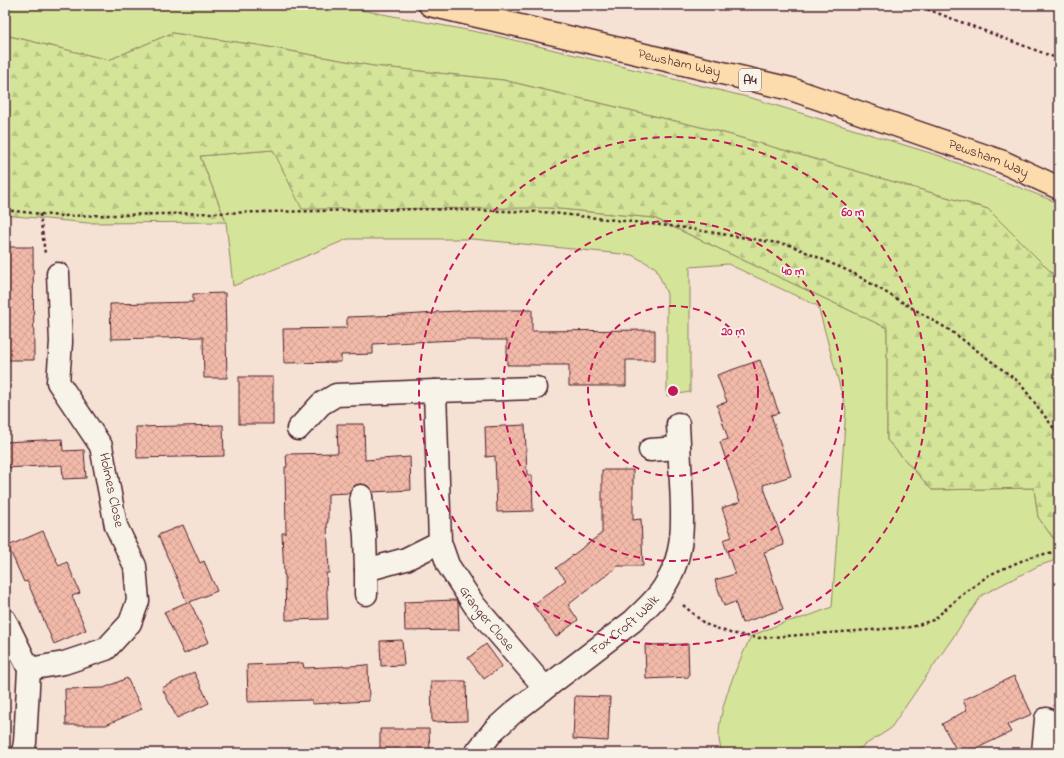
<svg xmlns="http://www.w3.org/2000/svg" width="1064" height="758" font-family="'Indie Flower',sans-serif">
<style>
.green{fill:#d4e599;stroke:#8f8262}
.forest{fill:url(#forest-firs);stroke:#8f8262}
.building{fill:url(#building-cross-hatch);stroke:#4a1f2b}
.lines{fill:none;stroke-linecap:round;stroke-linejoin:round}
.minor-casing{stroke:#4a1f2b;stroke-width:25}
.major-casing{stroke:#4a1f2b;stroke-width:25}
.path{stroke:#4a1f2b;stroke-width:2.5;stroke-dasharray:3 3;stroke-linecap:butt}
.minor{stroke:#f7f3e8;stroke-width:22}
.major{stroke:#fcdcac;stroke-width:22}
.ring{fill:none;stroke:#c2185b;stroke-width:2;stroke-dasharray:7 5}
.labels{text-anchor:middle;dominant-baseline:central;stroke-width:3.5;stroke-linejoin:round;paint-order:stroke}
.shield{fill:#f7f3e8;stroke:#7e5f64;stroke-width:1}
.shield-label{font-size:13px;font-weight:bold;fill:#4a1f2b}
.street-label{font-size:14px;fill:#4a1f2b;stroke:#f7f3e8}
.centre{fill:#c2185b;stroke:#f7f3e8;stroke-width:2}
.ring-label{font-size:12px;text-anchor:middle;font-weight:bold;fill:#c2185b;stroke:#f7f3e8;stroke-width:3.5;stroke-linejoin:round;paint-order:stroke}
</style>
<defs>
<pattern id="forest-firs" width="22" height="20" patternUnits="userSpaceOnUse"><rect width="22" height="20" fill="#d4e599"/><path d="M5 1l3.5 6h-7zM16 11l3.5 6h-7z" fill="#b8c484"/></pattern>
<pattern id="building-cross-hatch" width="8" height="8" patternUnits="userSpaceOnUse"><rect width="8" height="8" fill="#f2baa9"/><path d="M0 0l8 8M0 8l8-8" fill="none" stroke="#d19f92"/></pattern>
</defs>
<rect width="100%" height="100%" fill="#f6e2d5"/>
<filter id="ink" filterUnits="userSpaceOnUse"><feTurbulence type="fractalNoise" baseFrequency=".025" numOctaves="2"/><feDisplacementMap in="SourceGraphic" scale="8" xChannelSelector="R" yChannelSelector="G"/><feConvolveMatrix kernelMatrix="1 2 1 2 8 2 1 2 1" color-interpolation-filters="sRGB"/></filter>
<g filter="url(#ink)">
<!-- green -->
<g class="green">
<polygon points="5,5 335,5 493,35 755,99 940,156 1056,202 1059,204 1059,280 988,209 717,131 503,80 373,66 257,45 172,33 109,60 5,35"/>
<path d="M273,150L549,208L654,218L887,328V440L932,490L1034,488L1038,517L1053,538H1059V559L1038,566L982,595L890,729L860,748L848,753H722C721,748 719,743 719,738C718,707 738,664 751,636L785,622L806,617L832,607L846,409L818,306L728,264L690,267V392L667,396V294L656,268L632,255L473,239H348L233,286L226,222L200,156Z"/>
</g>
<!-- forest -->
<polygon class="forest" points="172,33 257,45 373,66 503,80 717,131 988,209 1059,280 1059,538 1053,538 1038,517 1034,488 932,490 887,440 887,328 654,218 549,208 302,209 273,150 200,156 226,222 88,223 5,215 5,35 109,60"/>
<!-- building -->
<g class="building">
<polygon points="5,247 33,247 34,360 5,360"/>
<polygon points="225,293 227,378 204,378 203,337 111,339 110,304 193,302 193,294"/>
<polygon points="480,310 532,310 532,331 655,330 655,360 626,360 626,386 569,386 569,365 507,365 507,340 456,340 373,344 373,354 341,355 341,362 284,363 283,329 347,328 347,317 404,315 436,313 436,312"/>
<polygon points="760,360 779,413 771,415 791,476 763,485 784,545 764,552 783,609 742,623 735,602 724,606 715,580 735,574 723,540 732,537 722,508 740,502 720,442 728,439 717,405 727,402 717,375"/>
<rect x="239" y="377" width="34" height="47"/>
<polygon points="337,424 364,424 365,460 410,457 411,490 372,492 371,488 366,485 360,484 353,486 349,493 328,494 328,522 327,522 329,573 326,573 328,619 286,620 285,575 284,575 282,533 286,533 285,467 287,467 286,454 338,453"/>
<polygon points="223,425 224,456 137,458 136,427"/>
<polygon points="525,425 527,475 532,475 533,511 497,512 495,456 486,457 485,427"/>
<polygon points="62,439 63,451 84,450 86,478 63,479 62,465 5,468 5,442"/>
<polygon points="602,470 633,470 633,520 641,519 643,566 618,566 568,605 578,620 556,637 533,605 566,580 556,568 602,533"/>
<polygon points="183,525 200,563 204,561 217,591 190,602 209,642 184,654 164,612 187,602 158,535"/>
<polygon points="43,531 59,566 67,562 80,593 72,596 86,630 54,644 27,581 24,582 8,546"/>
<polygon points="456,600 458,603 459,630 405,631 404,602"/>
<polygon points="402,640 404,665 381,666 380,641"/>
<polygon points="486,644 502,666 484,679 468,658"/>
<polygon points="688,644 689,677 646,679 645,645"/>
<polygon points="303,663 304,668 368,665 369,701 312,704 312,700 248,702 247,665"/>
<polygon points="194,672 209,703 177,718 162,688"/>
<polygon points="1014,676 1032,714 1007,725 1011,732 967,753 958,753 942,724 967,710 963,700"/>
<polygon points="127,678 142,709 106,725 66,725 65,689 104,688"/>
<polygon points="431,681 466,681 467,721 432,722"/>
<polygon points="575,696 610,697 608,741 573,739"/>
<polygon points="380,729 429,729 430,753 380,753"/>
</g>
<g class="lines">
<!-- minor casing -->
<g class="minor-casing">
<g id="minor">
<polyline points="435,391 536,388"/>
<path id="s1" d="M298,429L321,404L336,395L435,391L440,542L448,565L475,606L545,688"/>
<polyline points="650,450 679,448"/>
<polyline points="361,496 365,536 366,570 406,559 440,542"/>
<polyline points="366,570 366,594"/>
<polyline points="5,620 29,669 25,742 23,753"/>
<polyline points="29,669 64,663 106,649 130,623 138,601 135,566 116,526 101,446 58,382 61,342 58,274"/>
<path id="s2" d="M476,753L494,730L514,712L633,621C644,610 656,600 664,587C685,556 683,519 681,483C680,463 679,444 678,424"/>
<polyline points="1043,753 1046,719"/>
</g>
</g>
<!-- major casing -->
<g class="major-casing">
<g id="major">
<path id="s3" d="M430,5L791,89L1003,162L1059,188"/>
</g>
</g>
<!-- path -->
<g class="path">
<polyline points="916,5 1059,59"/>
<polyline points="5,210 60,216 421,209 543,212 678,227 790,245 853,273 951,331 1019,382 1059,435"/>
<polyline points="40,214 45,254"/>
<polyline points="683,605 705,624 730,633 758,638 912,627 933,620 962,595 989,575 1030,557 1059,551"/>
</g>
<!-- minor -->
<use href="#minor" class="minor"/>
<!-- major -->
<use href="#major" class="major"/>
</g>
</g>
<!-- distance rings -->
<g class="ring">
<circle cx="673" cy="391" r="85"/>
<circle cx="673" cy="391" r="170"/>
<circle cx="673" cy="391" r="254"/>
</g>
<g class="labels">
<!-- shield labels -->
<rect class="shield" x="739" y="69" width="22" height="22" rx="3"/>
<g class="shield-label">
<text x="750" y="80">A4</text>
</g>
<!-- street labels -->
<g class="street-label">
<text stroke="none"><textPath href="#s3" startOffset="256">Pewsham Way</textPath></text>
<text stroke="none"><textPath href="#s3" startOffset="580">Pewsham Way</textPath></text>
<text transform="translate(111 490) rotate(78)">Holmes Close</text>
<text stroke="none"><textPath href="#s1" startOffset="392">Granger Close</textPath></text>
<text stroke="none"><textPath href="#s2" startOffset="197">Fox Croft Walk</textPath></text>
</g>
</g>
<circle cx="673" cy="391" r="6" class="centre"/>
<g class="ring-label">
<text x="853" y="216">60 m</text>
<text x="793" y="275">40 m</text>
<text x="733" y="335">20 m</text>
</g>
<!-- margin -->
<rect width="1064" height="758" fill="none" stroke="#f7f3e8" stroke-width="20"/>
<rect x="10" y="10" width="1044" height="738" fill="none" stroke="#4a1f2b" stroke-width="1.5" filter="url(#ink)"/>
</svg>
